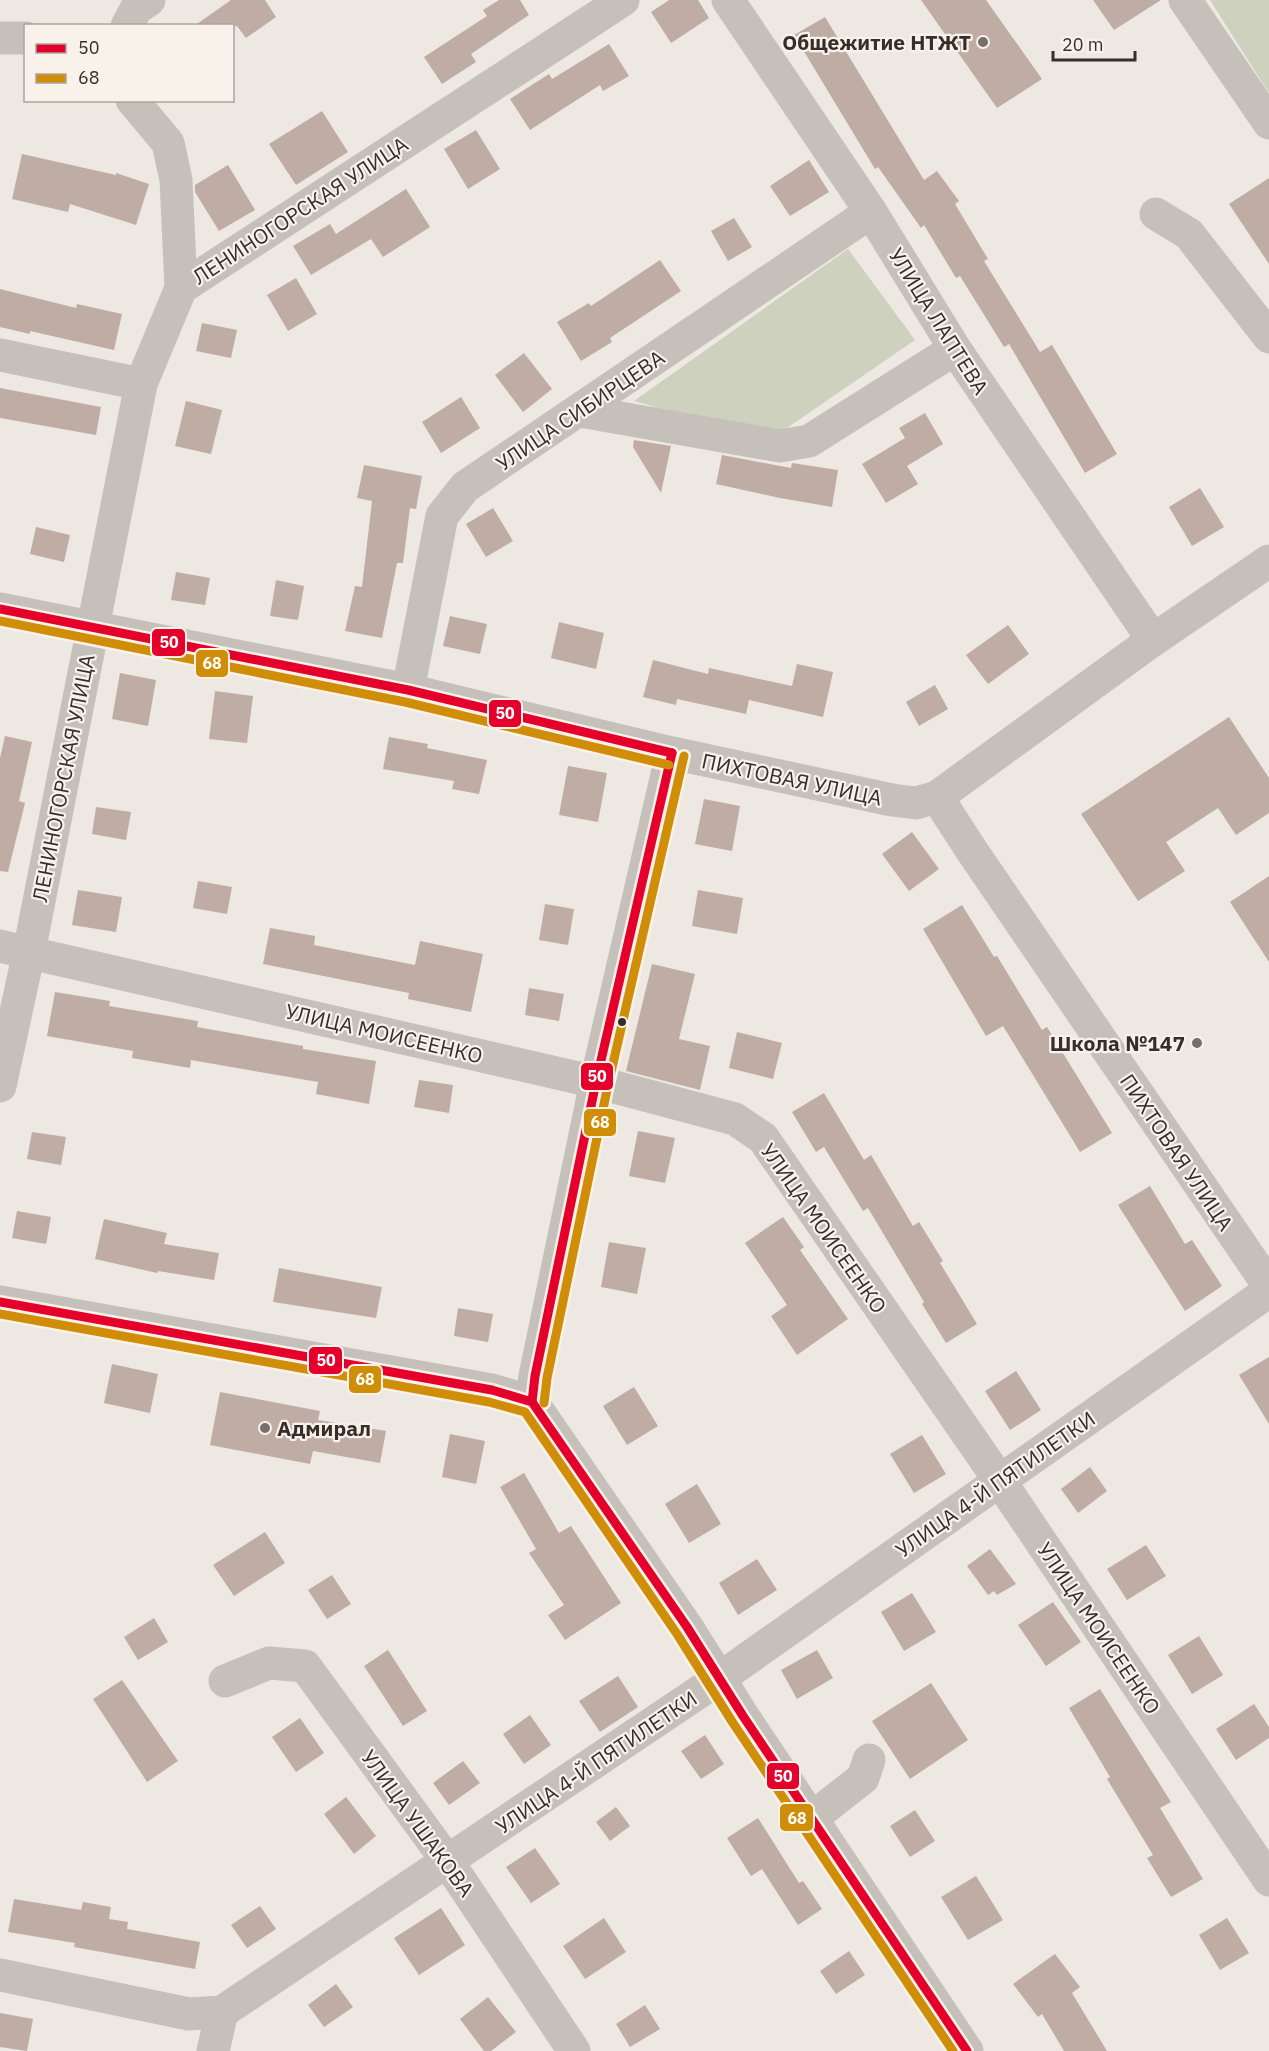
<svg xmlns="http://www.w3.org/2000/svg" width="1269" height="2051" font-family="'IBM Plex Sans',sans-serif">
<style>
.green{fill:#ced1bd}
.building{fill:#bfada5}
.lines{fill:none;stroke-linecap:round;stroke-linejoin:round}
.minor{stroke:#c6c0bb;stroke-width:33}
.bus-1-casing{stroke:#f9f2ea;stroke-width:14}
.bus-2-casing{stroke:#f9f2ea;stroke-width:14}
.bus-1{stroke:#e4002b;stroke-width:9}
.bus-2{stroke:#d08e08;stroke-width:9}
.poi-dot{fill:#766f6a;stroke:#f9f2ea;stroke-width:2}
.bus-dot{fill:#362e2a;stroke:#f9f2ea;stroke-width:2}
.labels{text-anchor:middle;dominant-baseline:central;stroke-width:4.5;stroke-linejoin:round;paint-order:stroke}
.poi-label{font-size:21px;font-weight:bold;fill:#362e2a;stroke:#f9f2ea;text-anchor:end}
.street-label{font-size:21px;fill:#362e2a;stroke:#f9f2ea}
.line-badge{stroke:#f9f2ea;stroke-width:2}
.badge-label{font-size:16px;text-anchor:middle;font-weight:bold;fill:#fff}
</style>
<rect width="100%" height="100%" fill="#ede8e2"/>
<!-- green -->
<g class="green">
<polygon points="1210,0 1269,0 1269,93"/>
<polygon points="848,249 915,340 771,439 634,401"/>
</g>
<!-- building -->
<g class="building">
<polygon points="231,0 265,0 276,17 246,38 237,26 194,26"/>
<polygon points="499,0 520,0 529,15 471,54 476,62 442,84 424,57 487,16 483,10"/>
<polygon points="669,0 698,0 709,18 671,43 651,12"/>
<polygon points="921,0 986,0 1042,79 997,108"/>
<polygon points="1093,0 1161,0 1114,30"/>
<polygon points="825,17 924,180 937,171 959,201 955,204 988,259 984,261 1040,352 1052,345 1117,454 1085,473 1009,344 1004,347 960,276 956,278 924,225 921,228 878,167 875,169 794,35"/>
<polygon points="609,44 629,76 603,91 600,85 530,130 510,99 549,74 552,79"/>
<polygon points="322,111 348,152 296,185 269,144"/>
<polygon points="476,130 500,169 468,189 444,149"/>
<polygon points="22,154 116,175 116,173 149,184 136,225 70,204 68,212 12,199"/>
<polygon points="809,160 829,192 790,216 770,186"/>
<polygon points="228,165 255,210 219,231 195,192 195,185"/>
<polygon points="1269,178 1269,264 1229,204"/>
<polygon points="406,189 430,227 383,257 371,239 311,275 293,246 330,224 336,234"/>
<polygon points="734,218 752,247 728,261 711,231"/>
<polygon points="660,260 681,291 610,338 612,342 581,361 557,322 589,303 591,306"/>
<polygon points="296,278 317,314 288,331 267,295"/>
<polygon points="0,289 76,308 77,304 122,314 114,350 30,331 30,334 0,327"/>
<polygon points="202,323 237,330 231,358 196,351"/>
<polygon points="524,353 552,389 523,412 495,375"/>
<polygon points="0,388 101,407 96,435 0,418"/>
<polygon points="461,397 480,428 441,453 422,422"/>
<polygon points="186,401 222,410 211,454 175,446"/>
<polygon points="925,413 943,444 907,466 918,484 886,503 862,464 905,438 899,428"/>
<polygon points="634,440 671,446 661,493 633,447"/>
<polygon points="722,455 791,468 792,463 838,470 832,507 780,498 716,484"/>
<polygon points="364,465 422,476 416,509 410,508 403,563 397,563 382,638 345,631 355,586 362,587 372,501 357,498"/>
<polygon points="1200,488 1224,527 1192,546 1169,507"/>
<polygon points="493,508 513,541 486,557 466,524"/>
<polygon points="36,527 70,535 64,562 30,554"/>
<polygon points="176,572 210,578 205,605 171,600"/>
<polygon points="276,580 304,586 298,620 270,616"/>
<polygon points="450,616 487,624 480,654 443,646"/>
<polygon points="559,622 604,633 596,669 551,658"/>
<polygon points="1008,625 1029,654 988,684 966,655"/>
<polygon points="653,660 708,674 709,668 792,686 797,664 833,672 823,717 749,700 746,714 677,699 676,705 643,697"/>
<polygon points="120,673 156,680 148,726 112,719"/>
<polygon points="935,685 948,709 919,726 906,702"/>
<polygon points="215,691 253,696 247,743 209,739"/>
<polygon points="1229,717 1269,778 1269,813 1236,835 1218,808 1166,842 1185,871 1138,901 1081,814"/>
<polygon points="5,736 32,742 19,801 25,803 8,872 0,871 0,758"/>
<polygon points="389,737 428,744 427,748 487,760 479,794 452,789 454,781 383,769"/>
<polygon points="568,766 607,773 598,822 559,815"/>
<polygon points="704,799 740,806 732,851 695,844"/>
<polygon points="96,807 131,812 126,840 92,834"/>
<polygon points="912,832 939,869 909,891 882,854"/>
<polygon points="1269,876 1269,962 1230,902"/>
<polygon points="198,881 232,887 227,914 193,908"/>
<polygon points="78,890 122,897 116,932 72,925"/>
<polygon points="698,890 743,898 737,934 692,926"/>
<polygon points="545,904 574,909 568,945 539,940"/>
<polygon points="962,905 994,957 997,956 1042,1030 1047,1027 1112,1133 1080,1152 1003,1026 986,1036 923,929"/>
<polygon points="270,928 315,936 314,945 415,965 420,941 483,954 471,1012 408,999 409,993 263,964"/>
<polygon points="652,964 695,974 679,1039 710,1046 700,1090 626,1071"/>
<polygon points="529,988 564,994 559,1021 525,1015"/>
<polygon points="55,992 110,1001 109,1006 198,1021 197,1027 303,1046 303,1049 376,1061 369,1104 316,1094 318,1082 191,1060 190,1068 132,1058 133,1051 47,1036"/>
<polygon points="737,1032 782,1043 773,1079 729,1068"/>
<polygon points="419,1080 453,1085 449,1113 414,1107"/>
<polygon points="824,1093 864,1160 871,1155 913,1226 919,1222 943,1261 940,1263 977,1324 946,1343 922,1304 924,1302 868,1208 863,1211 824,1147 816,1152 792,1112"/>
<polygon points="638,1131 675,1138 665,1183 629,1176"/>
<polygon points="32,1132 66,1137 61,1165 27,1159"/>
<polygon points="1150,1186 1185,1244 1192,1240 1222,1286 1185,1311 1118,1205"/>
<polygon points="17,1211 51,1217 46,1244 12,1238"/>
<polygon points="783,1217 804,1247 800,1250 848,1319 797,1355 771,1316 787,1305 745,1243"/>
<polygon points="104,1219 167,1233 164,1244 219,1253 214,1280 158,1271 157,1273 95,1259"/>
<polygon points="609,1242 646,1248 637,1294 601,1287"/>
<polygon points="279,1268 382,1287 376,1318 273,1302"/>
<polygon points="458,1308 493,1314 488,1342 454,1336"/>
<polygon points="1269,1357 1269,1424 1239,1375"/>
<polygon points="112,1364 158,1374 150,1413 104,1403"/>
<polygon points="1016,1371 1041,1410 1010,1430 985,1391"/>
<polygon points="634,1387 658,1426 627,1445 603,1406"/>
<polygon points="220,1392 320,1411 318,1420 386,1431 380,1463 313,1451 310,1464 210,1445"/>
<polygon points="450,1434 485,1441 476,1484 442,1477"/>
<polygon points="922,1435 946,1474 914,1493 890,1454"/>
<polygon points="1090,1467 1107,1491 1078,1513 1061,1489"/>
<polygon points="524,1473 559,1533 571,1526 621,1603 565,1640 548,1615 564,1605 529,1553 536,1549 500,1487"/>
<polygon points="697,1484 721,1524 689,1543 665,1504"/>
<polygon points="265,1532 285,1563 234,1596 213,1565"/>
<polygon points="1146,1545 1166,1576 1127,1600 1107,1569"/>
<polygon points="990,1549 1016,1584 997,1595 994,1591 988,1595 967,1566"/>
<polygon points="757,1559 777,1590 738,1615 719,1583"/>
<polygon points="332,1575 351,1604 327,1619 308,1590"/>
<polygon points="912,1593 936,1632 904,1651 881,1612"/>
<polygon points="1053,1602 1081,1642 1046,1666 1018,1625"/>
<polygon points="154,1618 168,1642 138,1660 124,1637"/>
<polygon points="1199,1636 1223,1675 1192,1694 1168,1655"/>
<polygon points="388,1650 427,1711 403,1726 364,1666"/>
<polygon points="817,1650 833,1678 797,1699 781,1670"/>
<polygon points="618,1676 638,1707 600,1732 579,1701"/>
<polygon points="122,1680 178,1761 147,1782 93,1699"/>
<polygon points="931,1683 968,1740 910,1779 872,1721"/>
<polygon points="1100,1689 1171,1802 1160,1808 1203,1879 1171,1897 1147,1858 1153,1855 1107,1779 1110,1777 1069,1708"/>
<polygon points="1254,1704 1269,1727 1269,1738 1236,1760 1216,1729"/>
<polygon points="530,1715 551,1745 524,1764 503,1734"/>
<polygon points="300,1718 324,1753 296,1772 272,1737"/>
<polygon points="705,1735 724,1764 701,1779 681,1751"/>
<polygon points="463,1761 480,1783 449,1805 433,1783"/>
<polygon points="346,1797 376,1836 354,1854 324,1814"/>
<polygon points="616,1807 630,1826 610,1841 596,1822"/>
<polygon points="915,1810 935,1841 910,1857 890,1826"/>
<polygon points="758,1818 799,1883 803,1881 822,1909 798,1925 762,1869 751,1876 727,1838"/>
<polygon points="535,1848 560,1884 531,1903 506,1867"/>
<polygon points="976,1876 1003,1920 968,1940 941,1897"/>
<polygon points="14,1899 81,1910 83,1902 111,1907 109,1919 128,1922 127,1929 200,1942 195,1969 74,1947 75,1943 8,1932"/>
<polygon points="260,1906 276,1929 247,1948 231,1925"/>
<polygon points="441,1908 465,1945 419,1975 394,1938"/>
<polygon points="604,1918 626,1952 585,1979 563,1946"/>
<polygon points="1227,1918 1249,1953 1220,1970 1199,1935"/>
<polygon points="849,1951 865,1975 836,1994 820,1971"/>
<polygon points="1055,1954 1080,1987 1072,1993 1107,2051 1064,2051 1042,2014 1038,2017 1013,1984"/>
<polygon points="336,1984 353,2007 324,2027 308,2005"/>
<polygon points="488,1997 516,2032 491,2051 484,2051 460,2019"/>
<polygon points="645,2005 660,2029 630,2047 616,2024"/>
<polygon points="0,2013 33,2019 27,2051 0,2047"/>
</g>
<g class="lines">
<!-- minor -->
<g class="minor">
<polyline points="728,0 871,212 955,349 1153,640"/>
<polyline points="1185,0 1269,123"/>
<polyline points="127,26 136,9 149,0"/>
<polyline points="0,38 26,38"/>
<polyline points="132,100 168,143 176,180 181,288"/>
<polyline points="1156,214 1189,234 1269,337"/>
<polyline points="0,355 141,384"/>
<polyline points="580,411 780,446 809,441 955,349"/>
<polyline points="0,609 408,690 672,753 892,800 916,803 937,797 972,851 1269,1286"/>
<polyline points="408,690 442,516 465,487 871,212"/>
<polyline points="937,797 1153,640 1269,561"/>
<polyline points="0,946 596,1082 735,1119 763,1138 1000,1481 1269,1880"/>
<polyline points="0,1086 29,952 141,384 181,288 623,0"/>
<polyline points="0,1302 492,1390 532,1402 687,1627 743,1716 967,2051"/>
<polyline points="532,1402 535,1376 596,1082 672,753"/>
<polyline points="225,1681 269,1663 305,1666 448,1862 574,2051"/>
<polyline points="812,1818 863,1778 869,1760"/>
<polyline points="0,1975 189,2014 222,2012 720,1678 1269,1291"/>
<polyline points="213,2051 222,2012"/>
</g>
<!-- bus-1 casing -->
<g class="bus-1-casing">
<g id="bus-1">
<polyline points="0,609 408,690 672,753"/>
<polyline points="0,1302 492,1390 532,1402 687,1627 743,1716 967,2051"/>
<polyline points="532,1402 535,1376 596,1082 672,753"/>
</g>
</g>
<!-- bus-2 casing -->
<g class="bus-2-casing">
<g id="bus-2">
<polyline points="0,621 405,702 669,765"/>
<polyline points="0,1314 489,1402 525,1412 677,1634 733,1723 953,2051"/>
<polyline points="544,1403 547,1378 608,1085 684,756"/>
</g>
</g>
<!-- bus-1 -->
<use href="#bus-1" class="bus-1"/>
<!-- bus-2 -->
<use href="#bus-2" class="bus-2"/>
</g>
<!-- markers -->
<g class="poi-dot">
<circle cx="983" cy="42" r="6"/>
<circle cx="1197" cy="1043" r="6"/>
<circle cx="265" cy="1428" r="6"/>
</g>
<circle class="bus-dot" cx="622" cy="1022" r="5"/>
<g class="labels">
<!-- poi labels -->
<g class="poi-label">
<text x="971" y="42">Общежитие НТЖТ</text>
<text x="1185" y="1043">Школа №147</text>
<text x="277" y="1428" text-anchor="start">Адмирал</text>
</g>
<!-- street labels -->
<g class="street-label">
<text transform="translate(300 210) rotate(-33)">ЛЕНИНОГОРСКАЯ УЛИЦА</text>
<text transform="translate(939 321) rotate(58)">УЛИЦА ЛАПТЕВА</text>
<text transform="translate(580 410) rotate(-34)">УЛИЦА СИБИРЦЕВА</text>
<text transform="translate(63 778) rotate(-79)">ЛЕНИНОГОРСКАЯ УЛИЦА</text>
<text transform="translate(792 779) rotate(12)">ПИХТОВАЯ УЛИЦА</text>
<text transform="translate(384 1033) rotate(13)">УЛИЦА МОИСЕЕНКО</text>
<text transform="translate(1177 1152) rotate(56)">ПИХТОВАЯ УЛИЦА</text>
<text transform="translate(824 1228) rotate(55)">УЛИЦА МОИСЕЕНКО</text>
<text transform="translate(995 1484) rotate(-35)">УЛИЦА 4-Й ПЯТИЛЕТКИ</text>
<text transform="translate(1099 1628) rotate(56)">УЛИЦА МОИСЕЕНКО</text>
<text transform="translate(596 1762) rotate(-34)">УЛИЦА 4-Й ПЯТИЛЕТКИ</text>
<text transform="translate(418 1823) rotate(54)">УЛИЦА УШАКОВА</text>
</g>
</g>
<g class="line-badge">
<rect x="151" y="628" width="35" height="29" rx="6" fill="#e4002b"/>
<rect x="195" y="649" width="34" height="29" rx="6" fill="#d08e08"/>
<rect x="488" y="699" width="34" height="29" rx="6" fill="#e4002b"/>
<rect x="580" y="1062" width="34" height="29" rx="6" fill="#e4002b"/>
<rect x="583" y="1108" width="34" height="29" rx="6" fill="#d08e08"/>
<rect x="308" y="1346" width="35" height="29" rx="6" fill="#e4002b"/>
<rect x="348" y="1365" width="34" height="29" rx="6" fill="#d08e08"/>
<rect x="766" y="1762" width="34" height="28" rx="6" fill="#e4002b"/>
<rect x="779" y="1803" width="35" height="29" rx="6" fill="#d08e08"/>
</g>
<g class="badge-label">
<text x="169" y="648">50</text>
<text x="212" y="669">68</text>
<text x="505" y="719">50</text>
<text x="597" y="1082">50</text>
<text x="600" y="1128">68</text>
<text x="326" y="1366">50</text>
<text x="365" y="1385">68</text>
<text x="783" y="1782">50</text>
<text x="797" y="1824">68</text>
</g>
<!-- legend -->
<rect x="24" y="24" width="210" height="78" fill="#f9f2ea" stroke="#aba49d" stroke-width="1.5"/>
<rect x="36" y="44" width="30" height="9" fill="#e4002b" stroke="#aba49d" stroke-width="1.5"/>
<text x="78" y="54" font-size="18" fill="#362e2a">50</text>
<rect x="36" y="74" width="30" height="9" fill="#d08e08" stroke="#aba49d" stroke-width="1.5"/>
<text x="78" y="84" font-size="18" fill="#362e2a">68</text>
<!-- scale -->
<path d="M1053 51v9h82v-9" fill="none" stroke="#362e2a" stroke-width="3"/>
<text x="1062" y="51" font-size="18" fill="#362e2a" stroke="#f9f2ea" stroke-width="4.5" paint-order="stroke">20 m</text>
</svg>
